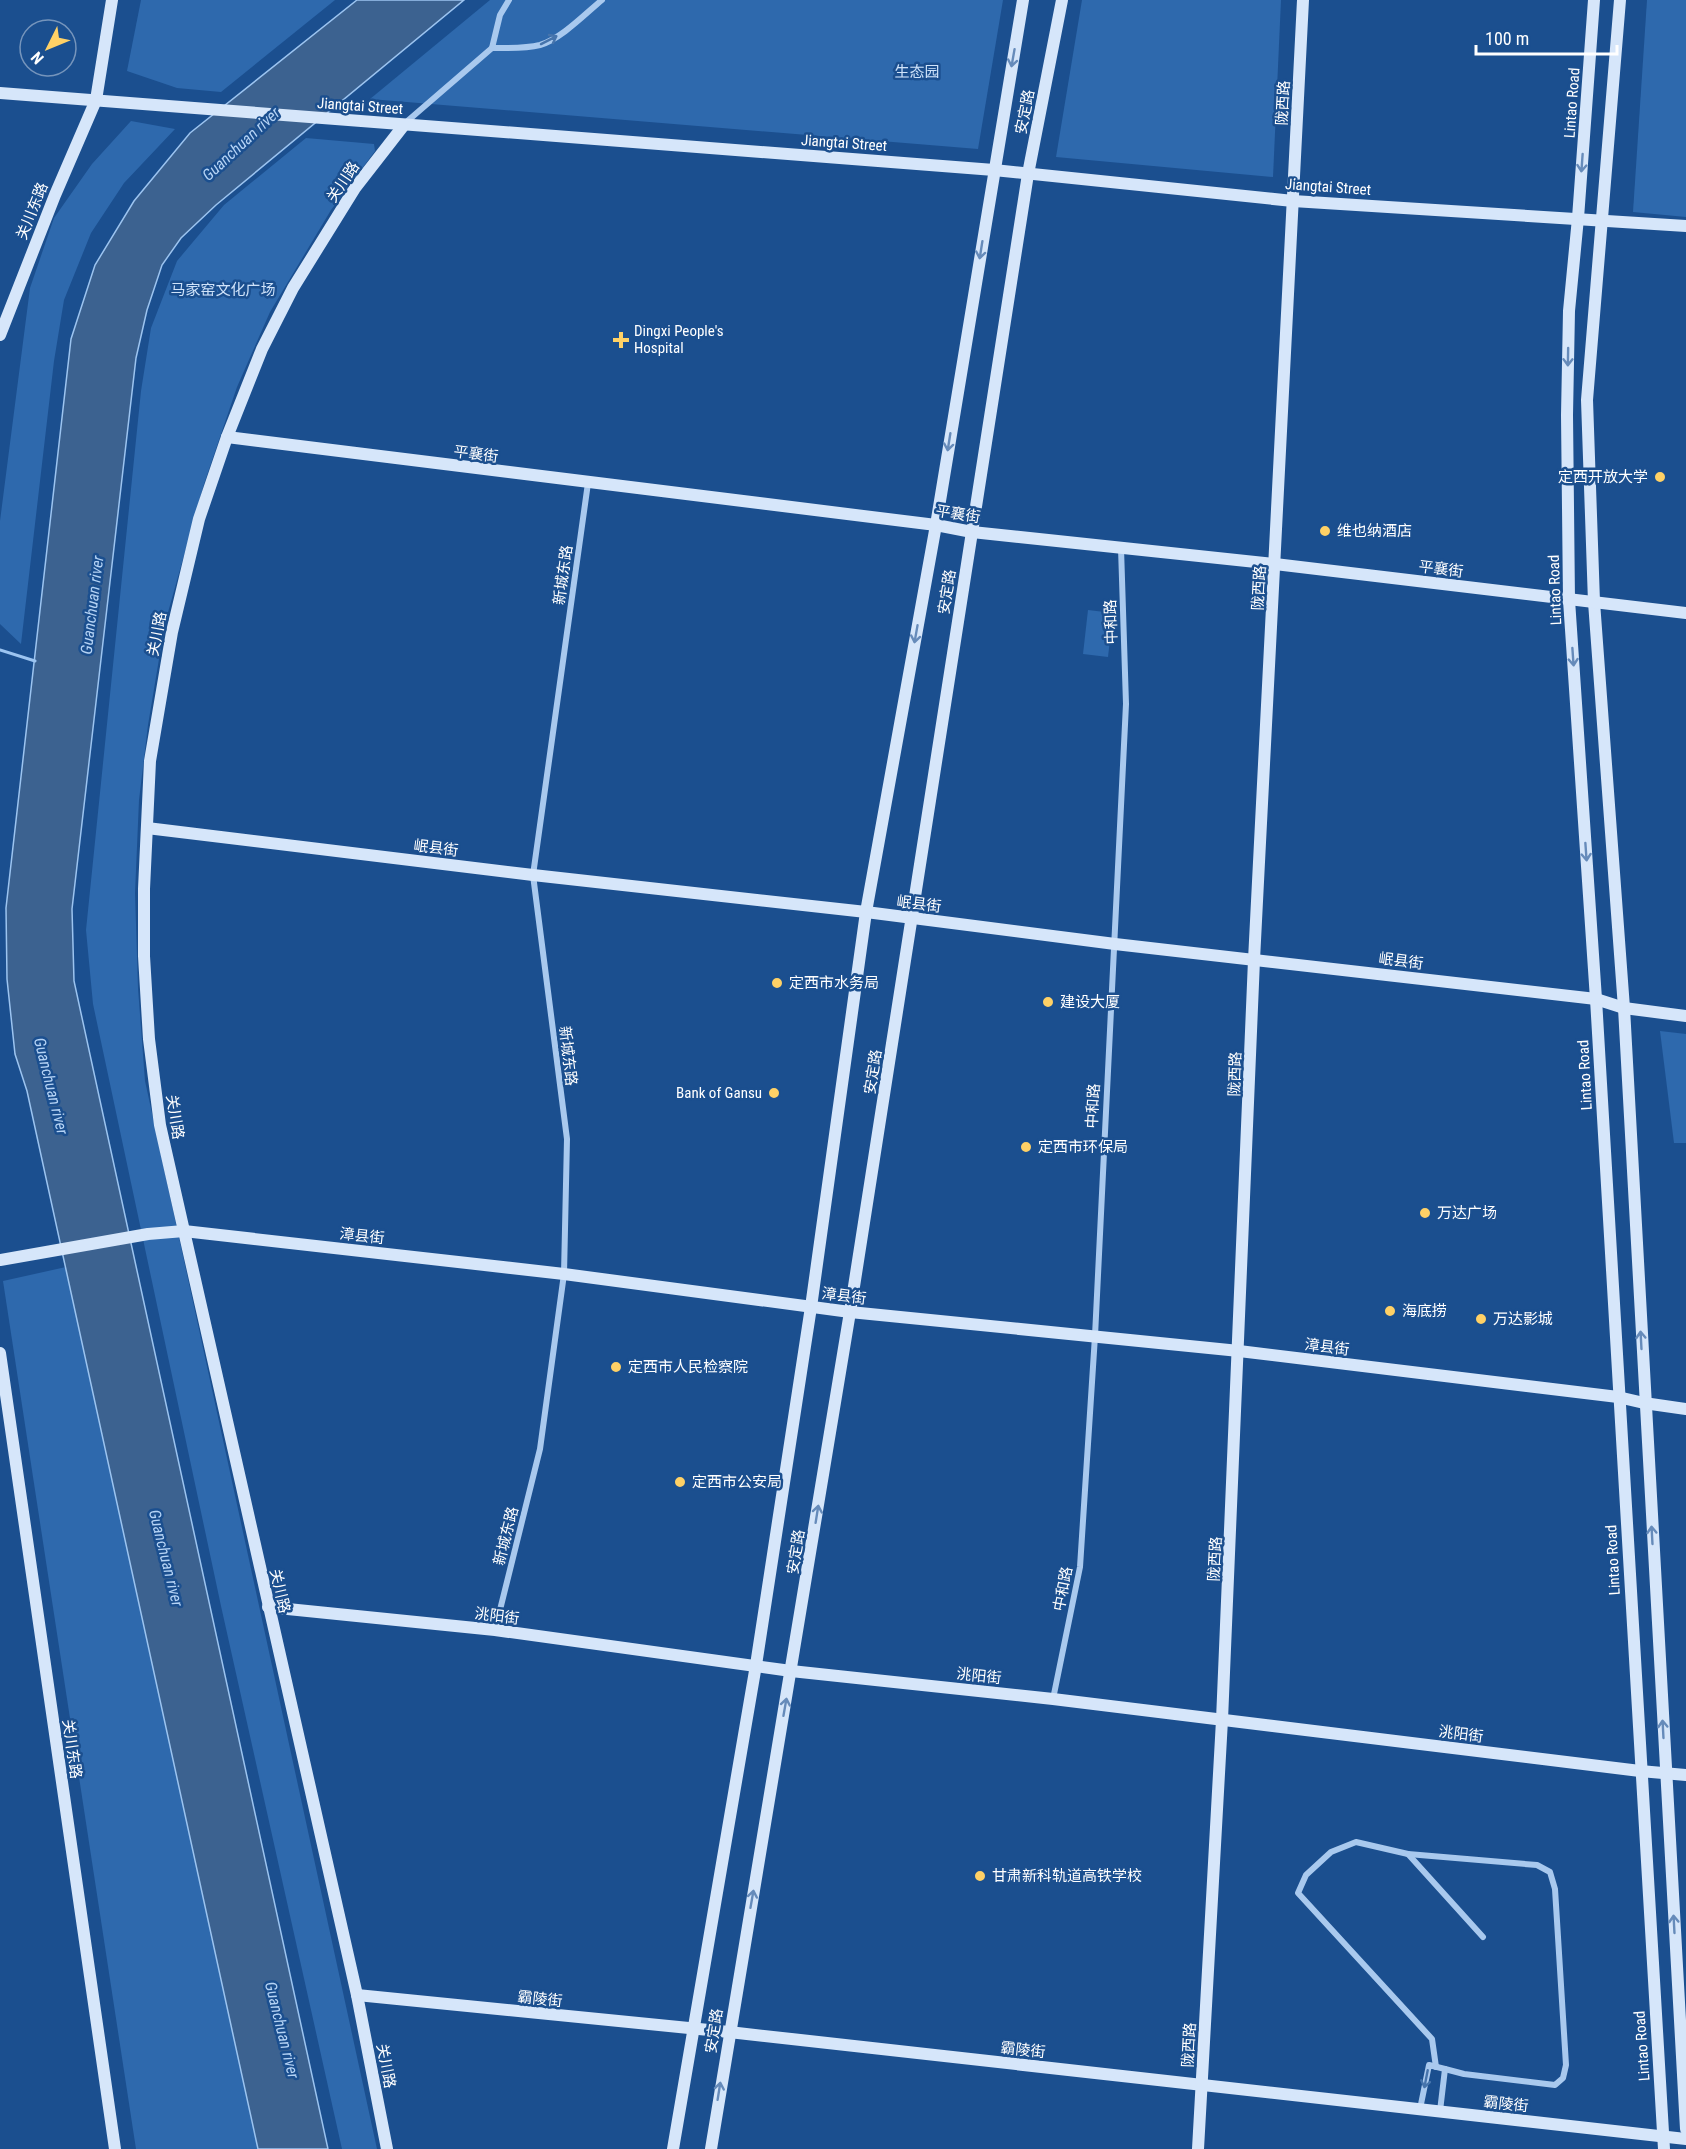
<svg xmlns="http://www.w3.org/2000/svg" width="1686" height="2149" font-family="'Roboto Condensed','Noto Sans SC',sans-serif">
<style>
.green{fill:#2e69ad}
.water{fill:#3c6290;stroke:#9cc4f0;stroke-width:1.5}
.lines{fill:none;stroke-linecap:round;stroke-linejoin:round}
.stream{stroke:#9cc4f0;stroke-width:3}
.street{stroke:#a9c9ee;stroke-width:6}
.secondary{stroke:#d6e6fa;stroke-width:12}
.oneway{stroke:#4674ac}
.oneway2{stroke:#668bba}
.poi-dot{fill:#ffd166;stroke:#1b4f8f;stroke-width:2}
.labels{text-anchor:middle;dominant-baseline:central;stroke-width:5;stroke-linejoin:round;paint-order:stroke}
.park-label{font-size:15px;fill:#cfe3fa;stroke:#1b4f8f}
.street-label{font-size:15px;fill:#fff;stroke:#1b4f8f}
.poi-label{font-size:15px;fill:#fff;stroke:#1b4f8f;text-anchor:start}
.water-label{font-size:16px;font-style:italic;fill:#b5d3f5;stroke:#1b4f8f}
</style>
<rect width="100%" height="100%" fill="#1b4f8f"/>
<!-- green -->
<g class="green">
<polygon points="141,0 335,0 221,92 177,88 127,71"/>
<polygon points="490,0 1003,0 978,149 370,99"/>
<polygon points="1082,0 1281,0 1273,177 1056,157"/>
<polygon points="1647,0 1686,0 1686,217 1633,212"/>
<polygon points="131,121 175,129 124,183 91,233 64,300 54,361 21,644 0,624 0,521 30,288 54,218 92,164"/>
<polygon points="306,138 374,144 375,151 331,210 270,312 237,387 204,484 165,623 148,725 139,800 135,893 138,988 145,1081 377,2149 342,2149 221,1606 93,1004 86,930 141,391 151,328 177,261 224,205"/>
<polygon points="1088,610 1113,613 1108,657 1083,654"/>
<polygon points="1660,1031 1686,1034 1686,1143 1674,1143"/>
<polygon points="66,1267 258,2149 136,2149 3,1281"/>
</g>
<!-- water -->
<polygon class="water" points="357,0 464,0 216,205 181,238 162,265 147,310 136,358 72,909 74,981 328,2149 258,2149 27,1091 15,1054 7,979 6,908 71,339 95,265 134,201 190,133"/>
<g class="lines">
<!-- stream -->
<polyline class="stream" points="0,650 35,661"/>
<!-- street -->
<g class="street">
<path d="M492,48C507,48 524,49 540,45C561,39 585,14 602,0"/>
<polyline points="404,124 492,48 500,15 509,0"/>
<polyline points="495,1630 540,1449 564,1274 567,1139 533,875 588,483"/>
<polyline points="1053,1699 1080,1567 1095,1336 1126,704 1121,548"/>
<polyline points="1408,1854 1537,1865 1550,1872 1555,1889 1566,2065 1563,2078 1555,2085 1464,2074 1445,2069"/>
<polyline points="1436,2067 1432,2039 1298,1893 1306,1875 1331,1852 1356,1842 1408,1854 1483,1937"/>
<polyline points="1420,2109 1429,2065 1445,2069 1440,2111"/>
</g>
<!-- secondary -->
<g class="secondary">
<polyline points="1594,0 1578,218 1569,311 1567,415 1569,600 1596,999 1664,2149"/>
<polyline points="1620,0 1587,400 1594,602 1624,1008 1686,2129"/>
<polyline points="0,93 994,170 1293,201 1686,226"/>
<polyline points="0,335 55,195 96,100 112,0"/>
<polyline points="227,437 936,525 972,532 1275,564 1686,613"/>
<polyline points="147,828 533,875 866,912 1115,944 1596,999 1624,1008 1686,1016"/>
<polyline points="0,1260 148,1234 184,1231 564,1274 850,1312 1239,1351 1618,1397 1644,1403 1686,1409"/>
<polyline points="0,1353 115,2149"/>
<polyline points="268,1607 495,1630 791,1671 1053,1699 1640,1771 1686,1775"/>
<polyline points="357,1995 729,2032 1686,2139"/>
<polyline points="387,2149 357,1995 160,1125 149,1039 144,956 144,889 150,761 172,632 199,519 227,437 262,349 293,288 355,188 404,125"/>
<polyline points="673,2149 756,1665 811,1307 866,912 936,525 1023,0"/>
<polyline points="711,2149 850,1312 1028,174 1062,0"/>
<polyline points="1198,2149 1222,1720 1254,960 1303,0"/>
</g>
</g>
<!-- one-way arrows -->
<defs><path id="oneway-shaft" d="M-6 0H5M1.5-3L5.5 0L1.5 3" fill="none" stroke-width="1.6" stroke-linecap="round" stroke-linejoin="round" transform="scale(1.5)"/></defs>
<g class="oneway">
<use href="#oneway-shaft" transform="translate(549 40) rotate(-27)"/>
<use href="#oneway-shaft" transform="translate(1426 2079) rotate(101)"/>
</g>
<g class="oneway2">
<use href="#oneway-shaft" transform="translate(1013 58) rotate(100)"/>
<use href="#oneway-shaft" transform="translate(1582 163) rotate(94)"/>
<use href="#oneway-shaft" transform="translate(981 250) rotate(99)"/>
<use href="#oneway-shaft" transform="translate(1568 357) rotate(91)"/>
<use href="#oneway-shaft" transform="translate(949 442) rotate(99)"/>
<use href="#oneway-shaft" transform="translate(916 634) rotate(100)"/>
<use href="#oneway-shaft" transform="translate(1573 657) rotate(86)"/>
<use href="#oneway-shaft" transform="translate(1586 852) rotate(86)"/>
<use href="#oneway-shaft" transform="translate(1641 1340) rotate(-93)"/>
<use href="#oneway-shaft" transform="translate(817 1514) rotate(-81)"/>
<use href="#oneway-shaft" transform="translate(1652 1535) rotate(-93)"/>
<use href="#oneway-shaft" transform="translate(785 1707) rotate(-80)"/>
<use href="#oneway-shaft" transform="translate(1663 1729) rotate(-93)"/>
<use href="#oneway-shaft" transform="translate(752 1899) rotate(-80)"/>
<use href="#oneway-shaft" transform="translate(1674 1924) rotate(-93)"/>
<use href="#oneway-shaft" transform="translate(719 2091) rotate(-81)"/>
</g>
<!-- markers -->
<g class="poi-dot">
<path d="M618 331h6v6h6v6h-6v6h-6v-6h-6v-6h6z"/>
<circle cx="1660" cy="477" r="6"/>
<circle cx="1325" cy="531" r="6"/>
<circle cx="777" cy="983" r="6"/>
<circle cx="1048" cy="1002" r="6"/>
<circle cx="774" cy="1093" r="6"/>
<circle cx="1026" cy="1147" r="6"/>
<circle cx="1425" cy="1213" r="6"/>
<circle cx="1390" cy="1311" r="6"/>
<circle cx="1481" cy="1319" r="6"/>
<circle cx="616" cy="1367" r="6"/>
<circle cx="680" cy="1482" r="6"/>
<circle cx="980" cy="1876" r="6"/>
</g>
<g class="labels">
<!-- park labels -->
<g class="park-label">
<text x="917" y="72">生态园</text>
<text x="223" y="290">马家窑文化广场</text>
</g>
<!-- street labels -->
<g class="street-label">
<text transform="translate(1283 103) rotate(-87)">陇西路</text>
<text transform="translate(1572 103) rotate(-86)">Lintao Road</text>
<text transform="translate(360 106) rotate(4)">Jiangtai Street</text>
<text transform="translate(1025 112) rotate(-79)">安定路</text>
<text transform="translate(844 143) rotate(4)">Jiangtai Street</text>
<text transform="translate(343 182) rotate(-56)">关川路</text>
<text transform="translate(1328 187) rotate(4)">Jiangtai Street</text>
<text transform="translate(32 211) rotate(-68)">关川东路</text>
<text transform="translate(476 454) rotate(7)">平襄街</text>
<text transform="translate(958 514) rotate(9)">平襄街</text>
<text transform="translate(1441 569) rotate(7)">平襄街</text>
<text transform="translate(563 575) rotate(-82)">新城东路</text>
<text transform="translate(1259 588) rotate(-87)">陇西路</text>
<text transform="translate(1555 590) rotate(-92)">Lintao Road</text>
<text transform="translate(947 592) rotate(-81)">安定路</text>
<text transform="translate(1111 622) rotate(-92)">中和路</text>
<text transform="translate(157 634) rotate(-79)">关川路</text>
<text transform="translate(436 848) rotate(7)">岷县街</text>
<text transform="translate(919 904) rotate(7)">岷县街</text>
<text transform="translate(1401 961) rotate(7)">岷县街</text>
<text transform="translate(568 1056) rotate(83)">新城东路</text>
<text transform="translate(873 1072) rotate(-81)">安定路</text>
<text transform="translate(1235 1074) rotate(-88)">陇西路</text>
<text transform="translate(1585 1075) rotate(-93)">Lintao Road</text>
<text transform="translate(1093 1106) rotate(-87)">中和路</text>
<text transform="translate(175 1117) rotate(81)">关川路</text>
<text transform="translate(362 1236) rotate(6)">漳县街</text>
<text transform="translate(844 1296) rotate(7)">漳县街</text>
<text transform="translate(1327 1347) rotate(7)">漳县街</text>
<text transform="translate(506 1536) rotate(-76)">新城东路</text>
<text transform="translate(796 1552) rotate(-81)">安定路</text>
<text transform="translate(1215 1559) rotate(-87)">陇西路</text>
<text transform="translate(1613 1560) rotate(-93)">Lintao Road</text>
<text transform="translate(1063 1589) rotate(-79)">中和路</text>
<text transform="translate(280 1591) rotate(77)">关川路</text>
<text transform="translate(497 1616) rotate(7)">洮阳街</text>
<text transform="translate(979 1676) rotate(6)">洮阳街</text>
<text transform="translate(1461 1734) rotate(7)">洮阳街</text>
<text transform="translate(72 1749) rotate(82)">关川东路</text>
<text transform="translate(540 1999) rotate(6)">霸陵街</text>
<text transform="translate(714 2031) rotate(-81)">安定路</text>
<text transform="translate(1189 2045) rotate(-87)">陇西路</text>
<text transform="translate(1642 2046) rotate(-94)">Lintao Road</text>
<text transform="translate(1023 2050) rotate(6)">霸陵街</text>
<text transform="translate(386 2066) rotate(79)">关川路</text>
<text transform="translate(1506 2104) rotate(6)">霸陵街</text>
</g>
<!-- poi labels -->
<g class="poi-label">
<text x="634" y="331">Dingxi People's<tspan x="634" dy="17">Hospital</tspan></text>
<text x="1648" y="477" text-anchor="end">定西开放大学</text>
<text x="1337" y="531">维也纳酒店</text>
<text x="789" y="983">定西市水务局</text>
<text x="1060" y="1002">建设大厦</text>
<text x="762" y="1093" text-anchor="end">Bank of Gansu</text>
<text x="1038" y="1147">定西市环保局</text>
<text x="1437" y="1213">万达广场</text>
<text x="1402" y="1311">海底捞</text>
<text x="1493" y="1319">万达影城</text>
<text x="628" y="1367">定西市人民检察院</text>
<text x="692" y="1482">定西市公安局</text>
<text x="992" y="1876">甘肃新科轨道高铁学校</text>
</g>
<!-- water labels -->
<g class="water-label">
<text transform="translate(241 144) rotate(-43)">Guanchuan river</text>
<text transform="translate(92 605) rotate(-83)">Guanchuan river</text>
<text transform="translate(51 1086) rotate(76)">Guanchuan river</text>
<text transform="translate(166 1558) rotate(76)">Guanchuan river</text>
<text transform="translate(282 2030) rotate(76)">Guanchuan river</text>
</g>
</g>
<!-- north arrow -->
<g transform="translate(48 48) rotate(227)"><circle r="28" fill="#1b4f8f" stroke="#7695bc" stroke-width="1.5"/>
<path d="M0-4.5L10 22L0 15L-10 22Z" fill="#ffd166"/>
<text y="-9" font-size="16" font-weight="bold" text-anchor="middle" fill="#ffffff">N</text>
</g>
<!-- scale -->
<path d="M1476 45v9h141v-9" fill="none" stroke="#ffffff" stroke-width="3"/>
<text x="1485" y="45" font-size="18" fill="#ffffff" stroke="#1b4f8f" stroke-width="4.5" paint-order="stroke">100 m</text>
</svg>
